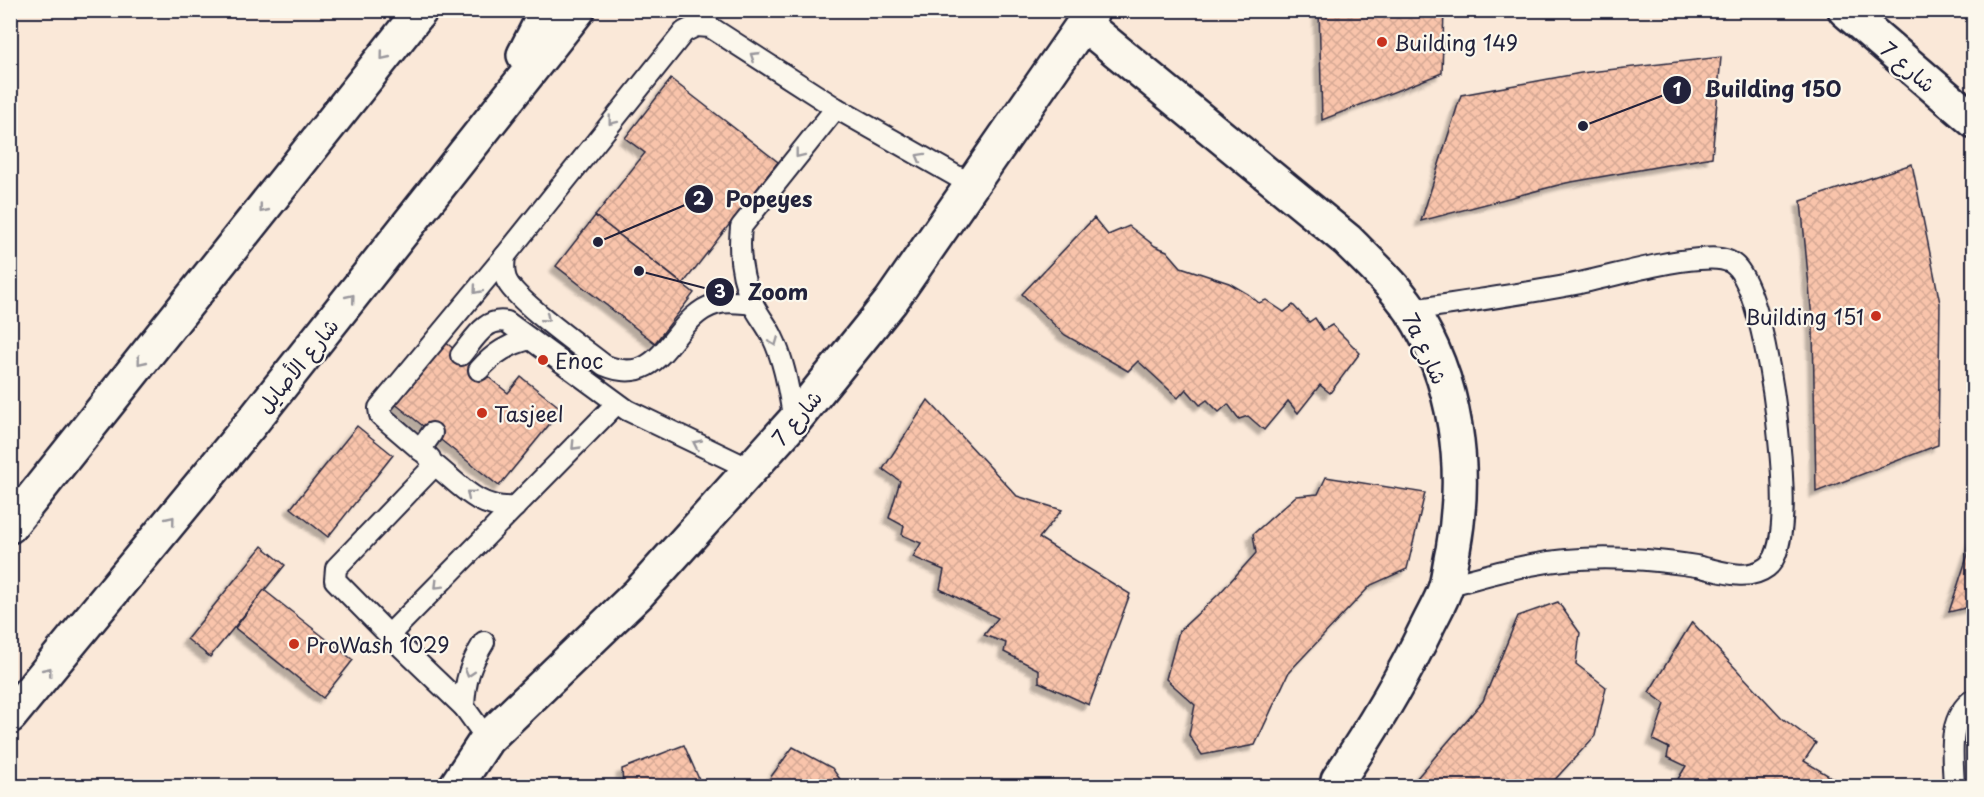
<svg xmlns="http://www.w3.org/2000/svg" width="1984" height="797" font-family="'Playpen Sans','Playpen Sans Arabic',sans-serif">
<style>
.building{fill:url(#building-cross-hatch);stroke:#22223b;stroke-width:1.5;filter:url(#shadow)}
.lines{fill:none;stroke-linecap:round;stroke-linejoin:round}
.service-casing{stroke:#22223b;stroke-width:24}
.minor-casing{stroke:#22223b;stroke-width:38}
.secondary-casing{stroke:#22223b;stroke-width:38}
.service{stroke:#fbf7ec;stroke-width:20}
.minor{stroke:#fbf7ec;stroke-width:33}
.secondary{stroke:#fbf7ec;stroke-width:33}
.oneway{stroke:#99979c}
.poi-dot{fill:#c8321e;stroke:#fbf7ec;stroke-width:2}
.labels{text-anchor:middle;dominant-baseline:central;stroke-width:4.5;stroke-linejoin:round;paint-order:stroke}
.poi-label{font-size:21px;fill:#22223b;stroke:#fbf7ec;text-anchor:start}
.street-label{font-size:21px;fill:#22223b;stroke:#fbf7ec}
.leader{fill:none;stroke:#22223b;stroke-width:2}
.callout-dot{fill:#22223b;stroke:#fbf7ec;stroke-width:2}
.mark-label{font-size:18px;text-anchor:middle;font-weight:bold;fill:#fff}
.callout-label{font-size:22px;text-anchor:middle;font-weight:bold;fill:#22223b;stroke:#fbf7ec;stroke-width:4.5;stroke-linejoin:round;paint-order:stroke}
</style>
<defs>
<pattern id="building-cross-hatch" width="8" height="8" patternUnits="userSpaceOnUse" patternTransform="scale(1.5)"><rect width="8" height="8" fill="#f9c4ab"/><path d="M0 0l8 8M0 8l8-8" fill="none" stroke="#d5a894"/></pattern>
<filter id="shadow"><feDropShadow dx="-5.5" dy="5.5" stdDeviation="1.5" flood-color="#0004"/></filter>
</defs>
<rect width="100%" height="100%" fill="#fae8d8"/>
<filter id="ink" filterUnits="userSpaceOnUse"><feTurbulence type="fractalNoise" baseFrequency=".0167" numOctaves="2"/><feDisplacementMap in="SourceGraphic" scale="12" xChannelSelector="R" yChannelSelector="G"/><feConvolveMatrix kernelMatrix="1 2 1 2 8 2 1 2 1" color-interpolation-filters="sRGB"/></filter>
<g filter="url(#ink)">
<!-- building -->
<g class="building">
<polygon points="1319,10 1444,10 1442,73 1322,120"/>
<polygon points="1721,57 1712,157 1566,183 1421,221 1461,95 1581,73"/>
<polygon points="671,79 778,162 683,284 595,216 645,153 625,138"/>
<polygon points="1912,164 1940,303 1938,445 1816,492 1813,329 1801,201"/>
<polygon points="595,216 694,293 655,343 556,266"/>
<polygon points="1094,218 1108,235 1129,226 1155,246 1167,251 1181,267 1229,283 1248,294 1259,303 1266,300 1284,312 1293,305 1309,322 1315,318 1323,330 1332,325 1360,353 1330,393 1320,385 1298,413 1288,401 1264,430 1248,416 1239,419 1228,404 1219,412 1207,400 1200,405 1186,389 1178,398 1138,361 1128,371 1065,335 1022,294"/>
<polygon points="444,341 508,393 521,377 562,409 499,486 394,403"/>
<polygon points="928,400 1017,496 1062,510 1039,538 1130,594 1089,705 1039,682 1039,670 1004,652 1006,643 984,635 998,618 940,589 944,570 913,557 921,543 902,535 904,526 889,518 900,481 883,469"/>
<polygon points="357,426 393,455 328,537 291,508"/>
<polygon points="1326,477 1425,493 1407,569 1371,585 1289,672 1255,745 1202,755 1189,735 1195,705 1166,679 1179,631 1219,594 1256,553 1253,534 1296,496 1318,494"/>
<polygon points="1974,536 1974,606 1949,612"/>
<polygon points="262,546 285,565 210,657 187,639"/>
<polygon points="264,590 353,660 323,698 235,628"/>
<polygon points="1558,602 1580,633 1576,664 1606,687 1595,736 1549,786 1410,786 1483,701 1518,616"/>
<polygon points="1692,622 1782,718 1816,743 1804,761 1846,786 1695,786 1678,779 1686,766 1667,757 1669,748 1653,740 1665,704 1649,692"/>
<polygon points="684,745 702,786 623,786 622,769"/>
<polygon points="793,747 832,768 845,786 764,786"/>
</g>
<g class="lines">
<!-- service casing -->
<g class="service-casing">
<g id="service">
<path d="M505,256C504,264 503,271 506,279C513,299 584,349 604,365C665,391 670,317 716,304C728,300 741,303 753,304"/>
<path d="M1411,310C1464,302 1517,295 1570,285C1611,277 1658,262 1699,259C1710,258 1723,257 1732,263C1760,281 1776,406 1779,440C1782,468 1790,550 1767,567C1746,583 1718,570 1696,566C1683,564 1670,562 1657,561C1616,557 1572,557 1531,565C1502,570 1474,579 1446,586"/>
<path d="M461,355C474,340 485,317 507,322L627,410L750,469"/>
<path d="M479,370C494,353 509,344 530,339"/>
<path d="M794,421C789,393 785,362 772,336C767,325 758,315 753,304C742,280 738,254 741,227L836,108"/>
<polyline points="420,450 432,433"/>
<path d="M433,465H435C461,486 479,510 515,507"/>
<polyline points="389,635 616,404"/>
<path d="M464,707C465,680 470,665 484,642"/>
<polyline points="487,739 464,707 389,635 335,580 336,568 432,468 430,458 380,415 379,408 505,256 684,32 696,26 710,27 836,108 972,185"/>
<path d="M1954,786C1953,758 1946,717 1974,699"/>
</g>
</g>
<!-- minor casing -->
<g class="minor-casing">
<g id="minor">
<polyline points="1845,10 1974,121"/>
<path d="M1085,25L1347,240C1369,262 1393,284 1411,310C1457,380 1468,469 1453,550C1450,562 1449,574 1446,586C1442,600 1433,614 1427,627C1401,681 1371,731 1338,780L1337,786"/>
<polyline points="456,786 487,739 638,594 794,421 891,301 1093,10"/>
</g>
</g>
<!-- secondary casing -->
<g class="secondary-casing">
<g id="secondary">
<polyline points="524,55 547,10"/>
<polyline points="10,526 421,10"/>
<polyline points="10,716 249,426 578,10"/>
</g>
</g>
<!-- service -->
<use href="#service" class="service"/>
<!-- minor -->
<use href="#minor" class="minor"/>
<!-- secondary -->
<use href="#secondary" class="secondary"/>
</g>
<!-- one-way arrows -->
<defs><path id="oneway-chevron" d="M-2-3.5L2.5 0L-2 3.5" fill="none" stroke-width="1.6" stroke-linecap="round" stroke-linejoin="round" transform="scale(1.5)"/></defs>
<g class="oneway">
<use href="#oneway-chevron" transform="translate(384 56) rotate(129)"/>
<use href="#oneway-chevron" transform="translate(754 56) rotate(-147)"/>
<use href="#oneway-chevron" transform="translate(612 121) rotate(128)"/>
<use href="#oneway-chevron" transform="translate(799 154) rotate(128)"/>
<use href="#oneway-chevron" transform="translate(920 157) rotate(-151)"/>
<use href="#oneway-chevron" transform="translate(263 209) rotate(129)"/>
<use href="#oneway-chevron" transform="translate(477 290) rotate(130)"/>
<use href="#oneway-chevron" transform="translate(351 298) rotate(-51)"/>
<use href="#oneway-chevron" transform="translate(546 318) rotate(39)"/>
<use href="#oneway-chevron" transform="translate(774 342) rotate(68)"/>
<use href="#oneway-chevron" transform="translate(141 361) rotate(129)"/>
<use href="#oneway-chevron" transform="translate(697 444) rotate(-155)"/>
<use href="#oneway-chevron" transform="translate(575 446) rotate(134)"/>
<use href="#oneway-chevron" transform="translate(470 494) rotate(-140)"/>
<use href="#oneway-chevron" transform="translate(171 520) rotate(-51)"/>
<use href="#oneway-chevron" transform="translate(438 585) rotate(135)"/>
<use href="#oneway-chevron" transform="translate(48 671) rotate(-51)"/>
<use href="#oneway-chevron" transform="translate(469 673) rotate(107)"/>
</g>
</g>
<!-- markers -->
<g class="poi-dot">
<circle cx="1382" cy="42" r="6"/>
<circle cx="1876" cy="316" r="6"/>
<circle cx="543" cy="360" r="6"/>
<circle cx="482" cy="413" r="6"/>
<circle cx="294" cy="644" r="6"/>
</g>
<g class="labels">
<!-- poi labels -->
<g class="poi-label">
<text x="1394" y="42">Building 149</text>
<text x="1864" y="316" text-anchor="end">Building 151</text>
<text x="555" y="360">Enoc</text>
<text x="494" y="413">Tasjeel</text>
<text x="306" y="644">ProWash 1029</text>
</g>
<!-- street labels -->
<g class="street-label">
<text transform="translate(1909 66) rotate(41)">شارع 7</text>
<text transform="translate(1426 348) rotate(65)">7a شارع</text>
<text transform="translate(297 365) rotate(-51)">شارع الأصايل</text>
<text transform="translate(796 417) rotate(-50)">شارع 7</text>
</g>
</g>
<!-- callouts -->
<path class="leader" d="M1583 126L1677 90M598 242L699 199M639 271L720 292"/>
<g class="callout-dot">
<circle cx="1583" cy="126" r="6"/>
<circle cx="598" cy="242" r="6"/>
<circle cx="639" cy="271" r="6"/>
<circle cx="1677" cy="90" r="15"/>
<circle cx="699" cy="199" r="15"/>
<circle cx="720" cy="292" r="15"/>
</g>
<g class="mark-label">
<text x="1677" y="96">1</text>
<text x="699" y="205">2</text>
<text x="720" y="298">3</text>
</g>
<g class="callout-label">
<text x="1773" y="97">Building 150</text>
<text x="769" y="207">Popeyes</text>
<text x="778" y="300">Zoom</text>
</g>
<!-- margin -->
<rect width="1984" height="797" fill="none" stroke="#fbf7ec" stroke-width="36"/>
<rect x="18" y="18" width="1948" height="761" fill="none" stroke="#22223b" stroke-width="2" filter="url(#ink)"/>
</svg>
